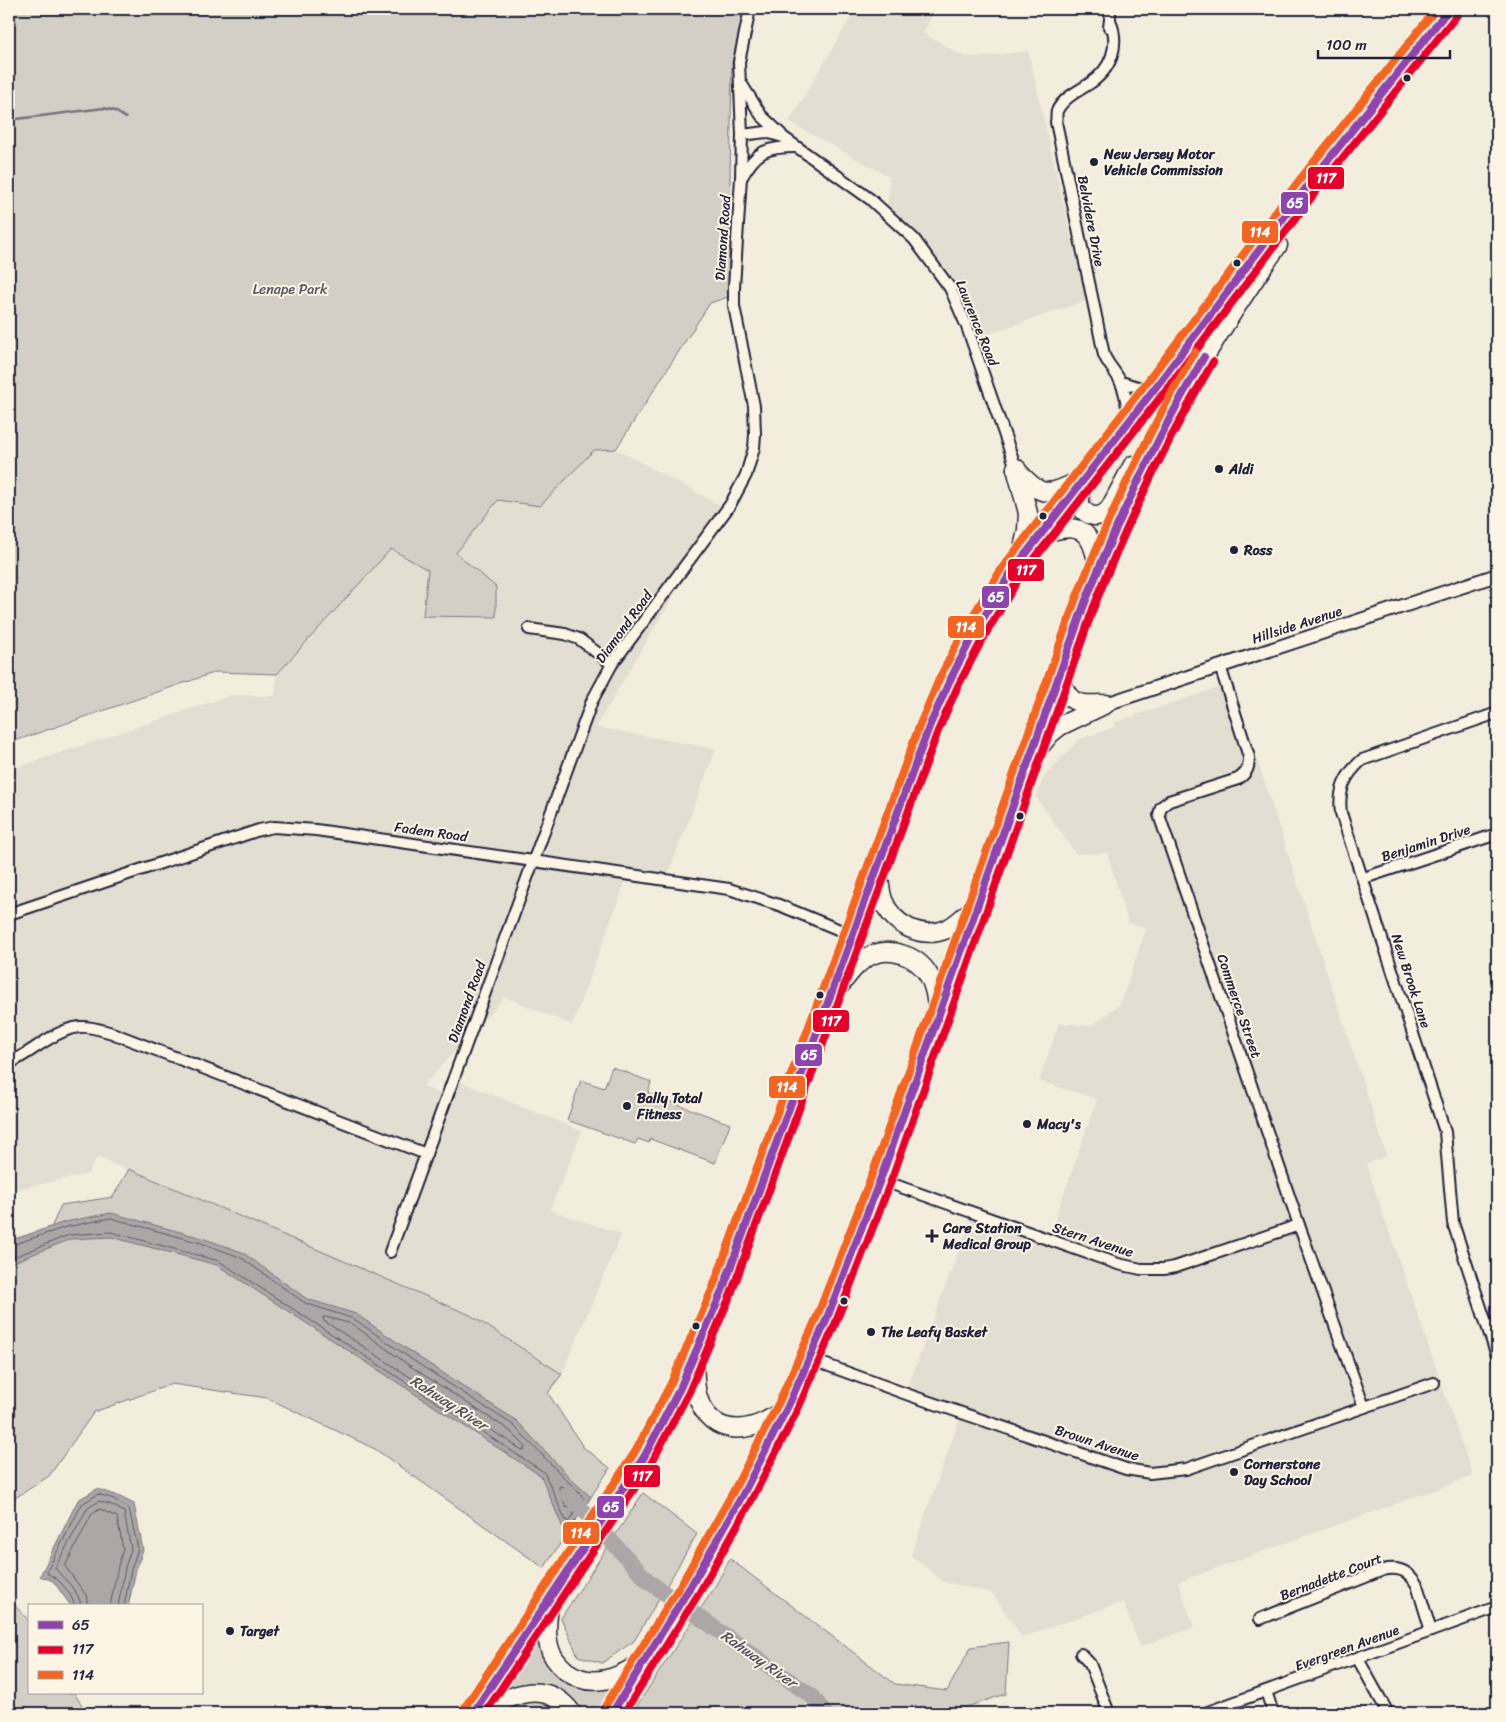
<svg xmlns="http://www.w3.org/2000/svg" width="1506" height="1722" font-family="Sriracha,sans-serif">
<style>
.built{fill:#e3ded2}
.green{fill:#d4cfc6;stroke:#7b7880}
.water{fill:#aca7a6;stroke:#75727b}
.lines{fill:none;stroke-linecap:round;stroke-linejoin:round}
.shore{stroke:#595766;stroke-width:1}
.stream{stroke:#75727b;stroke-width:2.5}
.river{stroke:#aca7a6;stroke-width:16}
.minor-casing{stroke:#22223b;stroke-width:14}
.tertiary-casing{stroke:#22223b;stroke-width:16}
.trunk-casing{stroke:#22223b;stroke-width:21}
.minor{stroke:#fcf5e5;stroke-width:10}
.tertiary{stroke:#fcf5e5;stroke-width:12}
.trunk{stroke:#fcf5e5;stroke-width:18}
.bus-1-casing{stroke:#fcf5e5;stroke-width:11}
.bus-2-casing{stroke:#fcf5e5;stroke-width:11}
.bus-3-casing{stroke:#fcf5e5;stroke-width:11}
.bus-1{stroke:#8e44ad;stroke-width:8}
.bus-2{stroke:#e4002b;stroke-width:8}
.bus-3{stroke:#f26522;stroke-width:8}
.bus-dot{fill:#22223b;stroke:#fcf5e5;stroke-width:2}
.labels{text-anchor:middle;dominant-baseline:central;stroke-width:4;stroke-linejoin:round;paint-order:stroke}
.poi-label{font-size:14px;font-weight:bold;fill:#22223b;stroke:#fcf5e5;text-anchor:start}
.street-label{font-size:14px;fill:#22223b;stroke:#fcf5e5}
.park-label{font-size:14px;fill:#575665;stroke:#fcf5e5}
.water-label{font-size:15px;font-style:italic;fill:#525160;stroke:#fcf5e5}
.line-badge{stroke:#fcf5e5;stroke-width:2}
.badge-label{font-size:14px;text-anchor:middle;font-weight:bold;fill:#fff}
</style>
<rect width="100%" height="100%" fill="#f3edde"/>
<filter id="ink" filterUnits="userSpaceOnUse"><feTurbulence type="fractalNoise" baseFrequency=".02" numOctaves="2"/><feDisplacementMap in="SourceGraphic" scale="10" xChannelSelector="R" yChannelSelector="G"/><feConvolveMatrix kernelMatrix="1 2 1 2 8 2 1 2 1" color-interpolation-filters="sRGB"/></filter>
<g filter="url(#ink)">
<!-- built -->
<g class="built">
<polygon points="850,9 936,9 923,33 963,56 981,57 1028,51 1086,301 966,341 950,295 886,218 890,177 789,122 854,12"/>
<polygon points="594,449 616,449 725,508 596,727 716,749 666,879 629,872 572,1025 505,997 423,1086 445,1096 451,1078 582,1131 550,1210 621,1234 562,1374 470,1315 97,1157 88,1174 9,1191 9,770 232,695 275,696 277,674 391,549 428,570 496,587 456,553 498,500 540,506"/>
<polygon points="1232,683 1387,1156 1366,1164 1473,1476 1178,1582 1194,1627 1140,1647 1123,1602 1022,1637 992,1593 944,1582 911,1555 962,1412 906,1392 973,1212 1048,1239 1097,1099 1039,1081 1059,1023 1092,1026 1120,1004 1146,929 1128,922 1107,853 1076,854 1036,797 1042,781 1050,770 1078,740 1115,727 1114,722 1119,721"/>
</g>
<!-- green -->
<g class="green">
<polygon points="9,9 748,9 732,62 728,297 710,303 616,449 594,450 540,506 498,500 456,553 496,587 496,617 423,616 428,570 391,549 277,674 216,672 9,743"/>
<polygon points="612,1067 651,1082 648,1093 730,1124 715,1163 650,1139 649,1143 638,1139 635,1144 567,1120 581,1080 604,1088"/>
<polygon points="129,1169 470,1315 562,1374 548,1393 583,1447 610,1468 544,1568 375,1449 267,1398 172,1384 94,1412 49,1476 9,1502 9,1241 51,1228 61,1205 113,1197"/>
<polygon points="643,1493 697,1534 634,1641 602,1663 578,1656 561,1618"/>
<polygon points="730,1559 895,1684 947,1691 971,1647 1009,1642 1006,1694 948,1713 632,1713 713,1590"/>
<polygon points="9,1599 29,1621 29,1693 74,1693 87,1713 9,1713"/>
<polygon points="539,1631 551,1662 620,1684 602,1713 578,1713 565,1698 496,1696"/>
<polygon points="540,1698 566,1713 492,1713 496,1709"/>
</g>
<!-- water -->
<g class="water">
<polygon points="111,1213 202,1238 242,1252 307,1299 356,1314 420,1358 517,1421 573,1481 591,1497 566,1535 541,1476 217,1265 111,1237 71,1239 9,1264 9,1241 65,1222"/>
<polygon points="97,1489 116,1495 134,1504 143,1550 136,1570 128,1606 71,1606 53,1581 40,1576 78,1500"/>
</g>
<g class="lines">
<!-- shore -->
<g class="shore">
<polyline points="9,1246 66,1227 111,1218 201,1243 240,1257 305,1303 354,1319 417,1363 513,1425 583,1497 583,1499 569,1521 566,1521 544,1472 219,1261 111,1232 69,1235 9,1259"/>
<polygon points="326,1317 352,1324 413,1368 509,1430 525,1446 525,1449 522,1450 324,1321 323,1318"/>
<polygon points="560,1486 563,1487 575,1498 570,1508 566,1507 559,1489"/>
<path d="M74,1606C73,1594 59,1578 48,1574L47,1571L82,1504L98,1494L114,1499L129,1509L138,1549L131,1569L124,1606"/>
<path d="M81,1606C80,1591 63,1579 55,1568L87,1509L99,1501L112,1505L124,1512L131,1549L125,1568L118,1606"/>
<polyline points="88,1606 86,1595 65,1566 92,1514 100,1509 117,1517 123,1549 118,1566 110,1606"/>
</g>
<!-- stream -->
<polyline class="stream" points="9,120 104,108 115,111 126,118"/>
<!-- river -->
<polyline class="river" points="568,1494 649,1582 813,1697 825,1713"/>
<!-- minor casing -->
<g class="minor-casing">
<g id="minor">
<path d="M1110,20C1120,45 1112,69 1089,84C1078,91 1063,98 1057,111C1056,114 1057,119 1056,122L1104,355C1108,365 1117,373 1121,383C1127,396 1127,409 1128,423"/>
<polyline points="1109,27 1110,20 1110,9"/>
<polyline points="741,83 761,115 781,134"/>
<polyline points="742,135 766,132 783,137 870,199 914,239 950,288 967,327 1016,468"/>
<path d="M742,177C756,151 767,147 795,147"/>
<polyline points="1121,382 1138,387 1155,388"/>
<polyline points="529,629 565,634 579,639 612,664"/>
<path d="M1220,666L1249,757C1249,768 1247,773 1238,779L1169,801L1161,807L1159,815L1299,1225L1364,1407"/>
<path d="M1497,713L1362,760C1345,775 1338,790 1341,813L1445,1132L1453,1223L1497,1356"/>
<polyline points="1364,878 1497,834"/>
<polyline points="9,914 259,830 274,827 316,830 729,889 779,905 852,935"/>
<path d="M9,1063C32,1053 53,1030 80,1027C91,1026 101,1030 112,1033L426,1154"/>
<polyline points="881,1180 1118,1264 1141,1269 1164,1269 1175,1267 1299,1225"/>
<polyline points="390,1252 592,701 612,664 730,505 746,475 754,448 755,434 754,406 734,306 734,287 741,178 742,135 739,62 750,9"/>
<polyline points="810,1359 909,1395 1126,1469 1150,1473 1186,1469 1434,1383"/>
<path d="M1260,1619L1383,1570C1399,1566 1409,1571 1417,1585L1431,1631"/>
<polyline points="1081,1654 1090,1664 1109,1713"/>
<polyline points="1358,1659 1388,1713"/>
<polyline points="1266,1691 1273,1713"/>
<polyline points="1205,1713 1497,1607"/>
</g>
</g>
<!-- tertiary casing -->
<g class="tertiary-casing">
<polyline id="tertiary" points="1106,704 1497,575"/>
</g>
<!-- trunk casing -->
<g class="trunk-casing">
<g id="trunk">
<polyline points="1016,468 1028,513 1027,530 1022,553"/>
<path d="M1016,469C1039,496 1047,498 1078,481"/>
<path d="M1085,481L1080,494V506C1088,518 1101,520 1110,508L1133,465"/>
<path d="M1038,536C1077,520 1093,527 1098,570"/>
<path d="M1060,673C1065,700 1074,706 1101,704"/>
<polyline points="1036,751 1050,734 1060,726 1106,704"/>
<path d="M879,869C879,879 880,890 883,900C893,925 921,940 947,929C959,923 968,913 977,904"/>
<path d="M838,988C848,975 858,960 874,954C883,951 892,951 901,954C929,962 937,987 937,1014"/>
<path d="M694,1361C695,1375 694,1391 700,1403C717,1442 761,1430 785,1408"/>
<path d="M550,1600C548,1615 545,1631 549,1646C551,1656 558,1664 566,1671C592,1690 620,1678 643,1661"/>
<path d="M473,1713L630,1479C667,1420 696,1357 722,1291L929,727L949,682L973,635L1010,574L1083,479L1155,388L1309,184L1449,9"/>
<path d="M484,1713C512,1692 548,1680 572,1713"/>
<path d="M612,1713C686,1600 754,1484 809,1360C853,1261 888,1160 924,1059C975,914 1025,770 1077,625C1099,566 1122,508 1151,451C1188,380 1232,311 1278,245"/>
</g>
</g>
<!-- minor -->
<use href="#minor" class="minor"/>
<!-- tertiary -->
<use href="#tertiary" class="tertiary"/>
<!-- trunk -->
<use href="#trunk" class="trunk"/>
<!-- bus-1 casing -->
<g class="bus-1-casing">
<g id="bus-1">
<polyline points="473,1713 644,1457 680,1388 722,1291 929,727 949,682 973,635 1010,574 1155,388 1309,184 1449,9"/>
<path d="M612,1713L692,1584L742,1496L788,1406L825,1323L883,1172L1084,605C1118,519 1157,437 1204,357"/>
</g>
</g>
<!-- bus-2 casing -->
<g class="bus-2-casing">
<g id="bus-2">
<polyline points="485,1713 652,1462 689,1392 731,1294 938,731 958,686 982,640 1018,580 1163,394 1317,190 1457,15"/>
<path d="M624,1713L701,1590L751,1501L797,1411L834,1327L893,1176L1093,609C1127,523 1166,441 1213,362"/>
</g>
</g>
<!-- bus-3 casing -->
<g class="bus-3-casing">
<g id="bus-3">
<polyline points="465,1707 635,1452 671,1383 713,1287 920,724 940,677 964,630 1002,568 1147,382 1301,178 1436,9"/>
<path d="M604,1708L684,1579L733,1492L779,1402L816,1319L874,1169L1075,601C1109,515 1148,432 1195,352"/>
</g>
</g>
<!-- bus-1 -->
<use href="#bus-1" class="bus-1"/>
<!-- bus-2 -->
<use href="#bus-2" class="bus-2"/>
<!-- bus-3 -->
<use href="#bus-3" class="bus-3"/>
</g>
</g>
<!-- markers -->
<g class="bus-dot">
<circle cx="1407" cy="78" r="4.5"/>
<circle cx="1094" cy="162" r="5"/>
<circle cx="1237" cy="263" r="4.5"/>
<circle cx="1219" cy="469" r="5"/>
<circle cx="1043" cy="516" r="4.5"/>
<circle cx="1234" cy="550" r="5"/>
<circle cx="1020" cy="816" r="4.5"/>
<circle cx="820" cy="995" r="4.5"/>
<circle cx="627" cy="1106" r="5"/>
<circle cx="1027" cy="1124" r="5"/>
<path d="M929.5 1228.5h5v5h5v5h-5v5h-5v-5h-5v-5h5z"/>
<circle cx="844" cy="1301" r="4.5"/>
<circle cx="696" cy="1326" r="4.5"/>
<circle cx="871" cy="1332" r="5"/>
<circle cx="1234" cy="1472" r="5"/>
<circle cx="230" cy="1631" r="5"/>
</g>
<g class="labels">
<!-- poi labels -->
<g class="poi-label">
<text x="1104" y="154">New Jersey Motor<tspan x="1104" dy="16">Vehicle Commission</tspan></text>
<text x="1229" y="469">Aldi</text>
<text x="1244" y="550">Ross</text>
<text x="637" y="1098">Bally Total<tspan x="637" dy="16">Fitness</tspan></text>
<text x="1037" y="1124">Macy's</text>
<text x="943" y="1228">Care Station<tspan x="943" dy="16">Medical Group</tspan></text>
<text x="881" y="1332">The Leafy Basket</text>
<text x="1244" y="1464">Cornerstone<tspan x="1244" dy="16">Day School</tspan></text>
<text x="240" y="1631">Target</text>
</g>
<!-- street labels -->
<g class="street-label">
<text transform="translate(1091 221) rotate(79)">Belvidere Drive</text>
<text transform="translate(723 238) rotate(-86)">Diamond Road</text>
<text transform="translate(977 323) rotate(68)">Lawrence Road</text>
<text transform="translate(1297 625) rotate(-18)">Hillside Avenue</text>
<text transform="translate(624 627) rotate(-54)">Diamond Road</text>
<text transform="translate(431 832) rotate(8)">Fadem Road</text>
<text transform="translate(1426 843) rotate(-18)">Benjamin Drive</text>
<text transform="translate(1411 981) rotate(72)">New Brook Lane</text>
<text transform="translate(467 1002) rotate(-70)">Diamond Road</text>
<text transform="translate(1239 1006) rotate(71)">Commerce Street</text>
<text transform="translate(1093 1240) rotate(18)">Stern Avenue</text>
<text transform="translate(1097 1443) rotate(18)">Brown Avenue</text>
<text transform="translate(1331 1577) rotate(-21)">Bernadette Court</text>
<text transform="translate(1347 1648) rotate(-20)">Evergreen Avenue</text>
</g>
<!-- park labels -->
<g class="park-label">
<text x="290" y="289">Lenape Park</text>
</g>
<!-- water labels -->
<g class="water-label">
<text transform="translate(449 1403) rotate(33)">Rahway River</text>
<text transform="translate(759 1659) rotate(35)">Rahway River</text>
</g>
</g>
<g class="line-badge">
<rect x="1307" y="166" width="38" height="24" rx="5" fill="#e4002b"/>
<rect x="1280" y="191" width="29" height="24" rx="5" fill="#8e44ad"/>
<rect x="1241" y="220" width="38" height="24" rx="5" fill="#f26522"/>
<rect x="1007" y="558" width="38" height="24" rx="5" fill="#e4002b"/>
<rect x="981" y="585" width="29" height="24" rx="5" fill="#8e44ad"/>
<rect x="947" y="615" width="38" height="24" rx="5" fill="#f26522"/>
<rect x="812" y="1009" width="38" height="24" rx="5" fill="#e4002b"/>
<rect x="794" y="1043" width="29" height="24" rx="5" fill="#8e44ad"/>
<rect x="768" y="1075" width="38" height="24" rx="5" fill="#f26522"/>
<rect x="623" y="1464" width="38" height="24" rx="5" fill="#e4002b"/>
<rect x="596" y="1495" width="29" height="24" rx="5" fill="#8e44ad"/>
<rect x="562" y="1521" width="38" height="24" rx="5" fill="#f26522"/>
</g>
<g class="badge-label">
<text x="1326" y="183">117</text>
<text x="1295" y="208">65</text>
<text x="1260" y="237">114</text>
<text x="1026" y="575">117</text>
<text x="996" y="602">65</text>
<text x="966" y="632">114</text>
<text x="831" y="1026">117</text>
<text x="809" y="1060">65</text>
<text x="787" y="1092">114</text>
<text x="642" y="1481">117</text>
<text x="611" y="1512">65</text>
<text x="581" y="1538">114</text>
</g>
<!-- margin -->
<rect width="1506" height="1722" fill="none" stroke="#fcf5e5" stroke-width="30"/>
<rect x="15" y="15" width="1476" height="1692" fill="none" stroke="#22223b" stroke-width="2" filter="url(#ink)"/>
<!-- legend -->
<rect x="28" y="1604" width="175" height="90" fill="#fcf5e5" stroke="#a5a1a1"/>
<rect x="38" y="1621" width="25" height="8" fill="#8e44ad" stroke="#a5a1a1"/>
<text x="72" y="1630" font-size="15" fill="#22223b">65</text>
<rect x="38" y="1646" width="25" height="8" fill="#e4002b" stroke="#a5a1a1"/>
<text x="72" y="1654" font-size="15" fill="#22223b">117</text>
<rect x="38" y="1671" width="25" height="8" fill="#f26522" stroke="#a5a1a1"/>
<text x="72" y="1680" font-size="15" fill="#22223b">114</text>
<!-- scale -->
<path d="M1318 50v8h132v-8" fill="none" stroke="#22223b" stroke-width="2.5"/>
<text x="1326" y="50" font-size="15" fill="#22223b" stroke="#fcf5e5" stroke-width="4" paint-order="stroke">100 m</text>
</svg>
